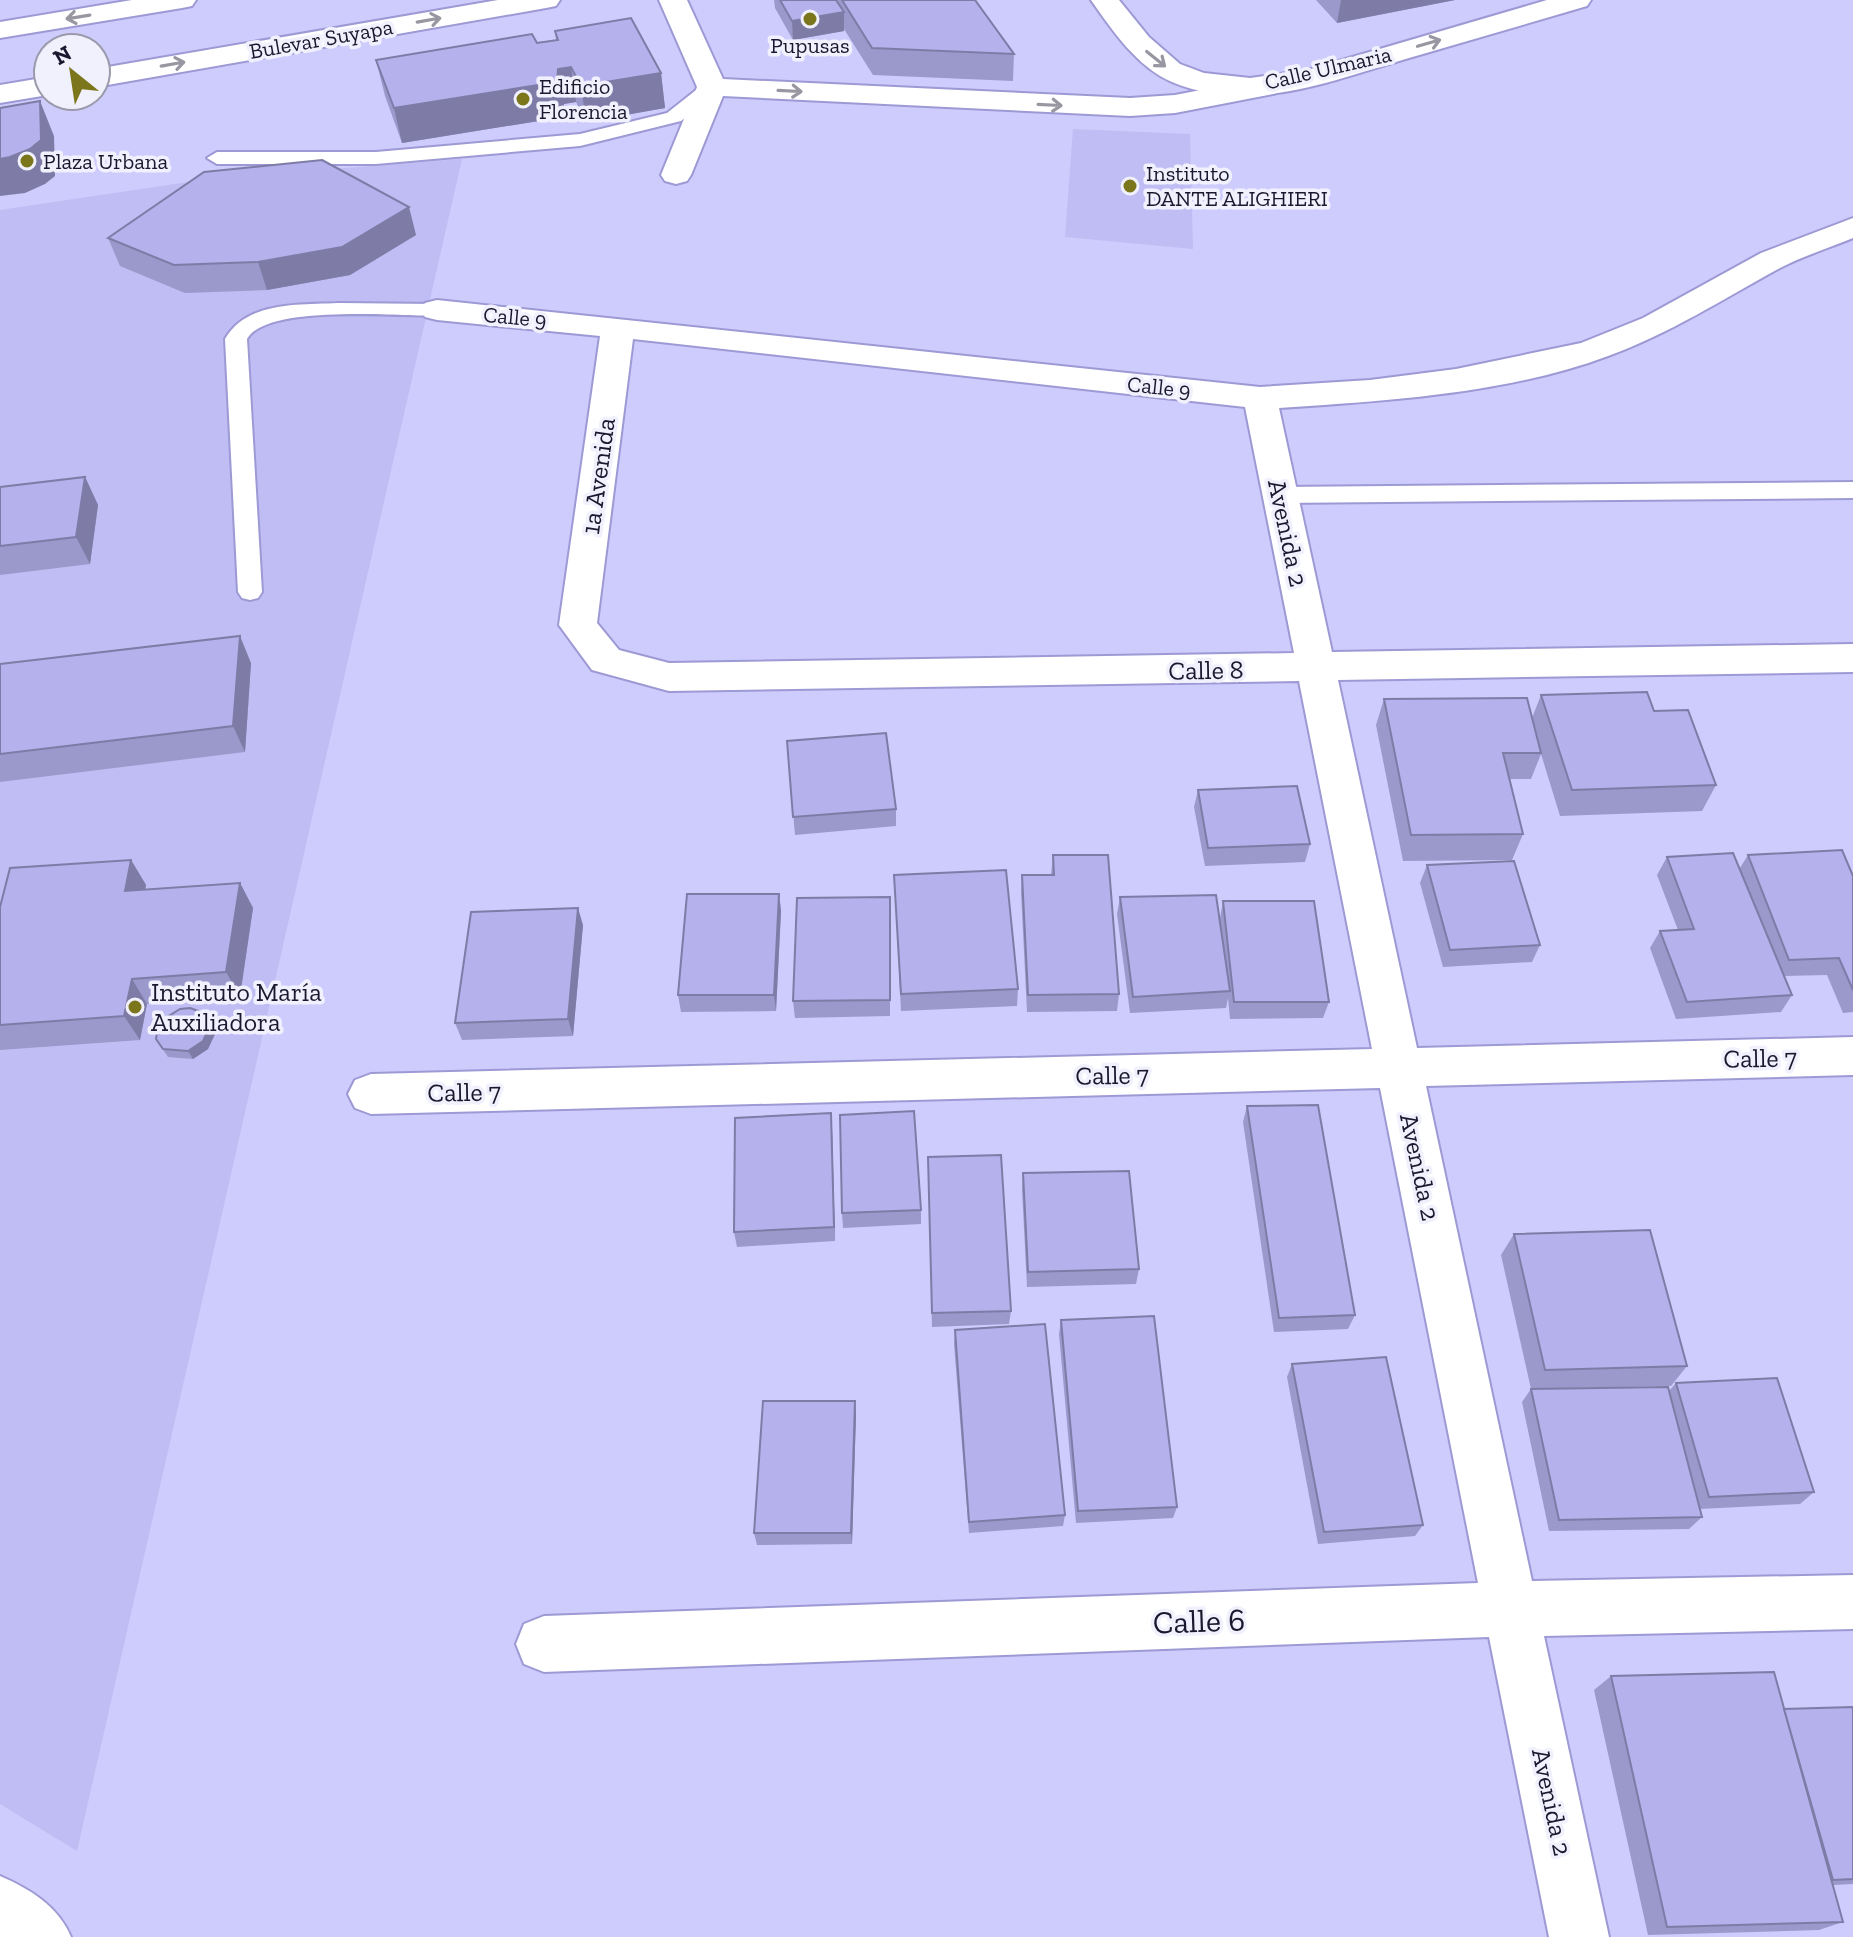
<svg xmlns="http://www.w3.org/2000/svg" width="1853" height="1937" font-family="'Zilla Slab',serif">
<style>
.built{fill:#bfbdf3}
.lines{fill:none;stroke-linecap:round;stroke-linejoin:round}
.lane-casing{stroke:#9d99d4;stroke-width:4}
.street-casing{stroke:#9d99d4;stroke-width:4}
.secondary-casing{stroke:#9d99d4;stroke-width:4}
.primary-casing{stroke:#9d99d4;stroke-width:4}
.lane{fill:#fff;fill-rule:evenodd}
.street{fill:#fff;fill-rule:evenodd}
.secondary{fill:#fff;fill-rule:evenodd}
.primary{fill:#fff;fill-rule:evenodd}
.wall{fill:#9b98cc}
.shaded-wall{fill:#7e7ca6}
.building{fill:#b4b1ed;stroke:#7e7ca6;stroke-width:2}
.oneway{stroke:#9897a1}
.poi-dot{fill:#7b761b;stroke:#f1f1fe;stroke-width:3}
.labels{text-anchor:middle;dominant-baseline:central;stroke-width:7;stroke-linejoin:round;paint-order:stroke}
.far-street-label{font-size:22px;fill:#1a182e;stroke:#f1f1fe}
.far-poi-label{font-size:22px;fill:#1a182e;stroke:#f1f1fe;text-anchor:start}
.street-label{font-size:26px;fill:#1a182e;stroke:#f1f1fe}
.poi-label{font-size:26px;fill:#1a182e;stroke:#f1f1fe;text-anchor:start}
.near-street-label{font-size:32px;fill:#1a182e;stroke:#f1f1fe}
</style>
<rect width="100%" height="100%" fill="#ceccfd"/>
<!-- built -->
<g class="built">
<polygon points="1073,129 1190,134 1193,249 1065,237"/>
<polygon points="462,159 77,1851 0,1804 0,210 215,178"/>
</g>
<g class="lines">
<!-- lane casing -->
<g class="lane-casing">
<g id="lane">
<polygon points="712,81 719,83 721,87 719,91 681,121 580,146 376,164 217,164 207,158 217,152 376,152 580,134 667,113 705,83"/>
<path d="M338,303L437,304L447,310L437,316C399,316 266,304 247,339L262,592L258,598L250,600L242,598L238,592L225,339C247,301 299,305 338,303Z"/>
<polygon points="1853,482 1853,498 1280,503 1272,500 1269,495 1272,490 1280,487"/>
</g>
</g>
<!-- street casing -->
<g class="street-casing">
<g id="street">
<polygon points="659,0 687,0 723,79 1130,98 1175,95 1273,76 1283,79 1288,85 1283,91 1273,94 1175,113 1130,116 723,96 691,175 687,181 676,184 665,181 661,175 697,87"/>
<path d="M1853,218V238C1829,248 1803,256 1780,268C1723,299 1669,334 1608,356C1507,394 1386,401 1279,408L1332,652L1853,644V672L1338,680L1417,1048L1853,1037V1075L1426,1086L1532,1581L1853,1575V1629L1544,1636L1609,1937H1549L1489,1637L544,1672L524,1664L516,1644L524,1624L544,1616L1478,1583L1380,1088L371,1114L355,1108L348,1094L355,1080L371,1074L1372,1049L1299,681L669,691L592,670L559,625L600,336L437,320L425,317L421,310L425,303L437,300L1260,387L1370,380L1456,369L1581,343L1643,318L1761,253ZM633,339L1245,407L1294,653L669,663L619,650L597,623Z"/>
</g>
</g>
<!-- secondary casing -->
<g class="secondary-casing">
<g id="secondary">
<path d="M1091,0H1119L1149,37L1180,64L1204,73L1250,78L1308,70L1547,0H1591L1587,6C1530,23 1473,39 1416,56C1338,78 1253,116 1172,82C1137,67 1112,30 1091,0Z"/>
<path d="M0,1876C30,1889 58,1906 71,1937H0Z"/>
</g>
</g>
<!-- primary casing -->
<g class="primary-casing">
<g id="primary">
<polygon points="132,0 196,0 192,6 182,8 0,38 0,22"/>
<polygon points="498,0 560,0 556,6 546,8 96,87 96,69"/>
<polygon points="48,77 48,95 0,103 0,85"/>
</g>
</g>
<!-- lane -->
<use href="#lane" class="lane"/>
<!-- street -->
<use href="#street" class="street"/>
<!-- secondary -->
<use href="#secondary" class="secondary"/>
<!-- primary -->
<use href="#primary" class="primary"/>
</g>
<!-- wall -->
<g class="wall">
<polygon points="774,0 975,0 1014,54 1013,81 873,75 844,29 844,31 793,40 775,8"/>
<polygon points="1316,0 1455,0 1337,23"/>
<polygon points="555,31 661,73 665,108 586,122 576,102 564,104 563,117 402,143 385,96 376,60 556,40"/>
<polygon points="416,235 350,275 267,290 185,293 120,266 108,238"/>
<polygon points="85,477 98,505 90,564 0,575 0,487"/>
<polygon points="251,663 245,752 0,782 0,664"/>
<polygon points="1541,695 1654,711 1716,785 1702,811 1560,816 1541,754 1531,779 1510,779 1523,834 1512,860 1403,861 1376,725 1384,699 1532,718"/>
<polygon points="787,741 896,809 896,826 795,835"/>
<polygon points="1198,790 1310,844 1305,862 1205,866 1194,807"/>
<polygon points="1053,855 1119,994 1117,1011 1027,1012 1021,892 1022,875 1051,875"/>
<polygon points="1748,855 1853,876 1853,1012 1843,1013 1827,975 1784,976 1792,995 1781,1012 1676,1019 1650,948 1660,931 1678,930 1657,875 1667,857 1740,868"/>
<polygon points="131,860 146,885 145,890 240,883 253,908 240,996 147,1004 140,1040 0,1050 0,907"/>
<polygon points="1427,865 1540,945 1532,962 1443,967 1420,883"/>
<polygon points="895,892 1018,989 1017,1006 901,1011"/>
<polygon points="779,894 781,911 776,1011 681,1012 678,995"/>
<polygon points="890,897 890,1016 795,1018 793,1001"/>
<polygon points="1120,897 1220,918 1223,901 1329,1002 1323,1018 1230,1019 1228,998 1226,1008 1130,1013 1117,914"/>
<polygon points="583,925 573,1036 462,1040 455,1023"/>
<polygon points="209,1022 215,1034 208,1049 193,1059 168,1057 156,1039"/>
<polygon points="1247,1106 1355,1315 1348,1329 1274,1332 1243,1122"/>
<polygon points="832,1129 835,1241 737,1247 734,1232"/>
<polygon points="928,1157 1011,1311 1009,1324 932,1327"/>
<polygon points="1023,1173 1139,1269 1136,1284 1027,1287 1022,1189"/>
<polygon points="921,1210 921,1224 843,1228 842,1213"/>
<polygon points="1514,1234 1687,1366 1671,1386 1572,1388 1669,1391 1676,1383 1814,1492 1800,1504 1699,1509 1702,1517 1689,1529 1549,1531 1522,1402 1531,1389 1501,1255"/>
<polygon points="1061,1320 1177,1507 1173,1518 1076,1523 1059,1334"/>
<polygon points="955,1330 1065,1515 1063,1526 969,1533 954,1344"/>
<polygon points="1292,1364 1423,1525 1415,1536 1318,1544 1287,1377"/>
<polygon points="856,1414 852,1544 757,1545 754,1533"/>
<polygon points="1611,1676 1784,1709 1853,1707 1853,1884 1833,1885 1843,1922 1819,1930 1648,1935 1594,1690"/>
</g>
<!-- shaded-wall -->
<g class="shaded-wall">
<polygon points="1341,0 1455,0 1337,23"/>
<polygon points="844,12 844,31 793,40 792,21"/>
<polygon points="571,67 576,102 564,104 563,117 402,143 394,108"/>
<polygon points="661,73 665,108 586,122 581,86"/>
<polygon points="40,101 54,136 55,176 45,184 25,193 0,196 0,159"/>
<polygon points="409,207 416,235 350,275 267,290 258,262"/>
<polygon points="85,477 98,505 90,564 76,537"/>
<polygon points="240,636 251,663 245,752 233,726"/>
<polygon points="131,860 146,885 140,916 125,891"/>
<polygon points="240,883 253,908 240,996 226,972"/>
<polygon points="779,894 781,911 776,1011 774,995"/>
<polygon points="578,908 583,925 573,1036 568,1019"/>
<polygon points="132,979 147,1004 140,1040 124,1016"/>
<polygon points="204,1013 215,1034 208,1049 193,1059 188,1051"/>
<polygon points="831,1113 832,1129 835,1241 834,1227"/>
<polygon points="855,1401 856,1414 852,1544 851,1533"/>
</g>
<!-- building -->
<g class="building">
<polygon points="780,0 836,0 844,12 792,21"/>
<polygon points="842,0 975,0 1014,54 872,48"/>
<polygon points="631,18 661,73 581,86 571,67 558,69 557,82 394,108 376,60 532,34 537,43 558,40 555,31"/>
<polygon points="40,101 41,140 30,149 10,157 0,159 0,108"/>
<polygon points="322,160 409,207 342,247 258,262 174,265 108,238 204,172"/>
<polygon points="85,477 76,537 0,546 0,487"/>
<polygon points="240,636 233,726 0,754 0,664"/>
<polygon points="1647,692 1654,711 1688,710 1716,785 1572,790 1541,695"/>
<polygon points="1527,698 1541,753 1503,753 1523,834 1411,835 1384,699"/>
<polygon points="886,733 896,809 793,817 787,741"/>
<polygon points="1297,786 1310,844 1208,848 1198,790"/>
<polygon points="1842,850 1853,876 1853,990 1839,958 1789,960 1748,855"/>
<polygon points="1733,853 1792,995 1687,1002 1660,931 1694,929 1667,857"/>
<polygon points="1053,855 1108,855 1119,994 1028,995 1022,875 1054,875"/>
<polygon points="131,860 125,891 240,883 226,972 132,979 124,1016 0,1025 0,907 10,868"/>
<polygon points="1514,861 1540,945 1450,950 1427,865"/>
<polygon points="1006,870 1018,989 901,994 894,875"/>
<polygon points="687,894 779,894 774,995 678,995"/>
<polygon points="1216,895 1230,991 1133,997 1120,897"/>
<polygon points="890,897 890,1000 793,1001 797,898"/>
<polygon points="1223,901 1314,901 1329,1002 1234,1002"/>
<polygon points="578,908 568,1019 455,1023 471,912"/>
<polygon points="190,1008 204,1013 210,1026 203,1041 188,1051 163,1049 156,1039 158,1026 164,1019 180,1009"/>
<polygon points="1318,1105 1355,1315 1279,1318 1247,1106"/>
<polygon points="914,1111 921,1210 842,1213 840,1115"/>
<polygon points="831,1113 834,1227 734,1232 735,1118"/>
<polygon points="1001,1155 1011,1311 932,1313 928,1157"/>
<polygon points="1129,1171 1139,1269 1028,1272 1023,1173"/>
<polygon points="1650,1230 1687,1366 1545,1370 1514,1234"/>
<polygon points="1154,1316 1177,1507 1078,1511 1061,1320"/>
<polygon points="1045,1324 1065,1515 969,1522 955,1330"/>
<polygon points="1386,1357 1423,1525 1324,1532 1292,1364"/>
<polygon points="1777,1378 1814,1492 1709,1497 1676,1383"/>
<polygon points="1668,1387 1702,1517 1559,1520 1531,1389"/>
<polygon points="763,1401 855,1401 851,1533 754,1533"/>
<polygon points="1774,1672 1843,1922 1667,1927 1611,1676"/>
<polygon points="1853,1707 1853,1879 1833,1880 1784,1709"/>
</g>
<!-- one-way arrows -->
<defs><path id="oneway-shaft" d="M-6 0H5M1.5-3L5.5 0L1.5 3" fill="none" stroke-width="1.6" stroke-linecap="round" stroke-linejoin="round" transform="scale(2)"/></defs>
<g class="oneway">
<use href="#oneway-shaft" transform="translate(78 17) rotate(171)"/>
<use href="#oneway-shaft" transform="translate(429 20) rotate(-10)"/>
<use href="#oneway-shaft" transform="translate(1429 43) rotate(-16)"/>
<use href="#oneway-shaft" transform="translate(1156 59) rotate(39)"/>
<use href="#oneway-shaft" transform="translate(173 64) rotate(-10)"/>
<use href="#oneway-shaft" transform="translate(790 91) rotate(3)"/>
<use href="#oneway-shaft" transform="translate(1050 105) rotate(3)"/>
</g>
<!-- markers -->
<g class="poi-dot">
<circle cx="810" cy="19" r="8"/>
<circle cx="523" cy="99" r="8"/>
<circle cx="27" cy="161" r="8"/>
<circle cx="1130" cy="186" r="8"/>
<circle cx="135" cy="1007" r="8"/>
</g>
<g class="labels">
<!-- far-street labels -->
<g class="far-street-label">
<text transform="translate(321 39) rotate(-10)">Bulevar Suyapa</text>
<text transform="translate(1328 68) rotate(-13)">Calle Ulmaria</text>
<text transform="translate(515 317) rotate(5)">Calle 9</text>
<text transform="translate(1159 387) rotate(6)">Calle 9</text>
</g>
<!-- far-poi labels -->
<g class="far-poi-label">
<text x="810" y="45" text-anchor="middle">Pupusas</text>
<text x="539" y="86">Edificio<tspan x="539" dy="25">Florencia</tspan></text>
<text x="43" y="161">Plaza Urbana</text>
<text x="1146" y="173">Instituto<tspan x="1146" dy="25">DANTE ALIGHIERI</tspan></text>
</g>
<!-- street labels -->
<g class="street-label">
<text transform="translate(598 476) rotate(-82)">1a Avenida</text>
<text transform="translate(1288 533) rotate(78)">Avenida 2</text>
<text transform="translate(1206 670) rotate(-1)">Calle 8</text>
<text transform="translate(1760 1058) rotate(-1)">Calle 7</text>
<text transform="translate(1112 1075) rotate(-1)">Calle 7</text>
<text transform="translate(464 1092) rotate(-1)">Calle 7</text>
<text transform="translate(1420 1167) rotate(78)">Avenida 2</text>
<text transform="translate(1552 1802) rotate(78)">Avenida 2</text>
</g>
<!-- poi labels -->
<g class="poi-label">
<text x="151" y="992">Instituto María<tspan x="151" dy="30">Auxiliadora</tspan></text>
</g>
<!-- near-street labels -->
<g class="near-street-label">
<text transform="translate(1199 1621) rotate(-2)">Calle 6</text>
</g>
</g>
<!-- north arrow -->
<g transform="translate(72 72) rotate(330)"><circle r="38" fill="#f1f1fe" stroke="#9b9aab" stroke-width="2"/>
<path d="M0-6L14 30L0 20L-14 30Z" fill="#7b761b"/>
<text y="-12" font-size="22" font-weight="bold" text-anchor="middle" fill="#1a182e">N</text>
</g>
</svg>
